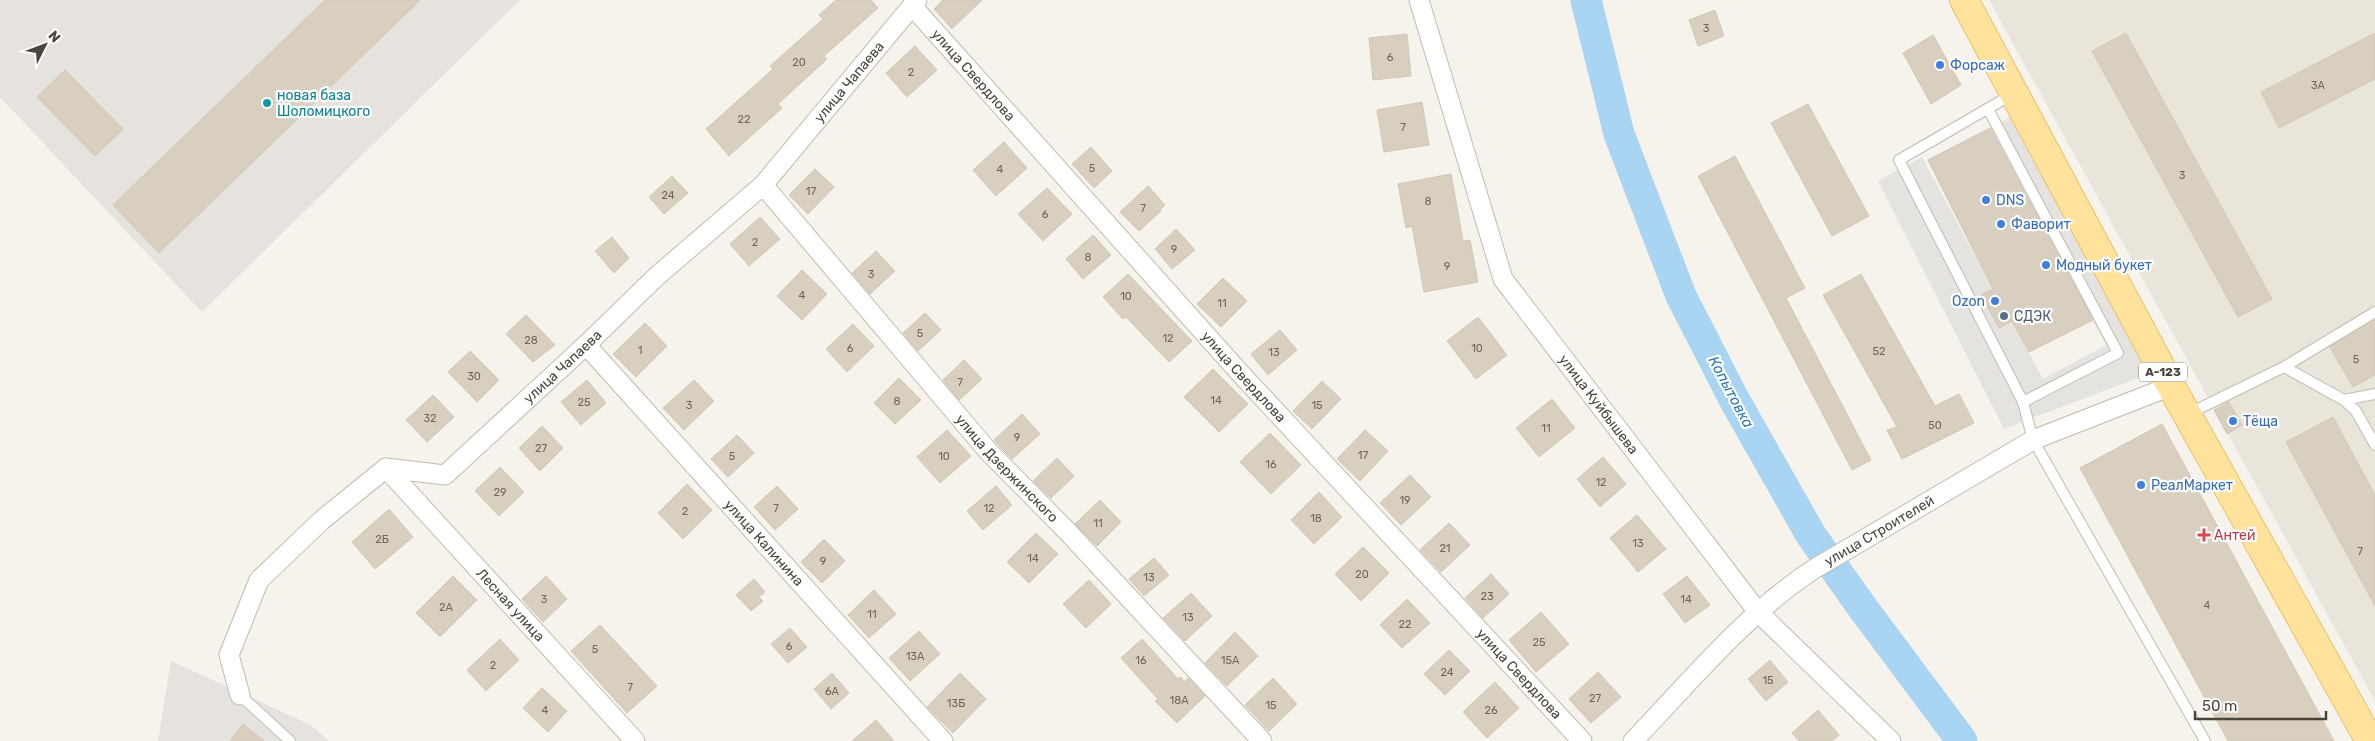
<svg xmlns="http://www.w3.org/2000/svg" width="2375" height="741" font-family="Rubik,sans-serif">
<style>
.residential{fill:#eae5da}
.industrial{fill:#e6e2dd}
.parking{fill:#e5e3e0}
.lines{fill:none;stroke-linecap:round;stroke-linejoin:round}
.river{stroke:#a9d4f2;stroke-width:31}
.building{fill:#d8cfc1;stroke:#d3c7b4}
.lane-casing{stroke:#c2bbae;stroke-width:12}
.street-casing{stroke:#c2bbae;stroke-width:21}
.primary-casing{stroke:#e6c16a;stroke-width:30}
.lane{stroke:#fff;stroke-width:10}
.street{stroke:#fff;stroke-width:19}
.primary{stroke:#ffe39c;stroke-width:28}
.shop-dot{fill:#3f7fe0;stroke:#fff;stroke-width:2}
.culture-dot{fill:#0f9aa8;stroke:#fff;stroke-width:2}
.service-dot{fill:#5c6f8a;stroke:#fff;stroke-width:2}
.health-dot{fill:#e0444e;stroke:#fff;stroke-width:2}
.labels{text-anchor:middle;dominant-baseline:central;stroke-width:4.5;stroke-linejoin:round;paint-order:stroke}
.number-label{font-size:11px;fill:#6e675b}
.shield{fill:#fff;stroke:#817c74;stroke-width:1}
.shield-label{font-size:12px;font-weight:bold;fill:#4b4439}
.shop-label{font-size:14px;fill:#366cbe;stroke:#fff;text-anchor:start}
.street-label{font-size:14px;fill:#4b4439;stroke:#fff}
.culture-label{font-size:14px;fill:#0d838f;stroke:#fff;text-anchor:start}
.service-label{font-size:14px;fill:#4e5e75;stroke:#fff;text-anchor:start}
.health-label{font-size:14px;fill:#be3a42;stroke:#fff;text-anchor:start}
.water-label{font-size:15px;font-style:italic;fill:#2e7ab2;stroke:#fff}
</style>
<rect width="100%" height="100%" fill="#f6f3ec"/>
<!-- residential -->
<polygon class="residential" points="1989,0 2375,0 2375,701"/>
<!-- industrial -->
<g class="industrial">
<polygon points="0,0 520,0 202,312 0,97"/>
<polygon points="171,661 311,725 329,741 158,741"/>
</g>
<!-- parking -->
<polygon class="parking" points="2016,114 2154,372 2004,429 1878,181 1922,157 1993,289 1981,295 1998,328 2012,321 2043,379 2106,345 1990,128"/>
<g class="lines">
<!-- river -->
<polyline class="river" points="1586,0 1619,134 1681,296 1735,401 1811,535 1862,607 1962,741"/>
</g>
<!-- building -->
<g class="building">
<polygon points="325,0 420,0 159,253 113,205"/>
<polygon points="836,0 871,0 878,8 824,56 827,59 778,104 782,108 729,156 706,129 773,69 770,66 823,19 819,15"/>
<polygon points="943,0 982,0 952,29 934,9"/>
<polygon points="1715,10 1724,36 1698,46 1689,20"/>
<polygon points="2126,33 2272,299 2238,317 2092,51"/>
<polygon points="2375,33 2375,79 2279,128 2261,92"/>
<polygon points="1407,34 1411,76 1373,80 1369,38"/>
<polygon points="1933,35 1961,85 1931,104 1903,53"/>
<polygon points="915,46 937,70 907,97 886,73"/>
<polygon points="65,70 123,129 95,156 37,97"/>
<polygon points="1422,102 1429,145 1384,152 1377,110"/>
<polygon points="1808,104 1869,216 1832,236 1771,123"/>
<polygon points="1990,128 2093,320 2029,352 2012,321 1999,328 1981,295 1993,289 1928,160"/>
<polygon points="1004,142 1027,168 996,196 973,170"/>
<polygon points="1091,147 1112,171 1094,188 1072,164"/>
<polygon points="1735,156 1805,288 1786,298 1871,460 1852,470 1698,176"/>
<polygon points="815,169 834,187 808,214 789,195"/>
<polygon points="1451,174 1463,241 1470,240 1478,282 1424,292 1412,226 1406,228 1398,184"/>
<polygon points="672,176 688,193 664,214 649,197"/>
<polygon points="1148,186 1165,205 1160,210 1161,211 1139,231 1120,212"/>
<polygon points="1047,188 1072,214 1043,241 1018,214"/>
<polygon points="760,217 780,239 749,266 730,244"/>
<polygon points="1176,229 1195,250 1172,269 1155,249"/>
<polygon points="1093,235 1111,255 1083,279 1066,259"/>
<polygon points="612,237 629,258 614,273 595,251"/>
<polygon points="876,251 895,271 870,294 852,273"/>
<polygon points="802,270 827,294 802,320 777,296"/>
<polygon points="1128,274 1192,341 1169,362 1126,317 1123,319 1103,297"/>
<polygon points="1861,274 1935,406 1959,394 1974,423 1902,459 1887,430 1897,427 1823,295"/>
<polygon points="1223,278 1247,301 1221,327 1197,304"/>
<polygon points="925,313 941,330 918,351 903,333"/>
<polygon points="526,315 555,345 533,362 506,334"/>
<polygon points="1478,317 1507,355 1476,379 1447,341"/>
<polygon points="2375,320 2375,375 2353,387 2330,347"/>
<polygon points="645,323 667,346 636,377 613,354"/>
<polygon points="853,324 874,346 847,372 826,349"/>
<polygon points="1280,330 1297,350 1268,375 1251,354"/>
<polygon points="470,351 499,380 477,402 448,372"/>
<polygon points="964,360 982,379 959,400 943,380"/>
<polygon points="1213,369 1248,404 1219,432 1184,397"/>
<polygon points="899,378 921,400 895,424 874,403"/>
<polygon points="587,380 606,403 581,425 561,402"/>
<polygon points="694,380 714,401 684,430 663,408"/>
<polygon points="1322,381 1341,399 1312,429 1293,411"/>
<polygon points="433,395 454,417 427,442 406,420"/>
<polygon points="1552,399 1575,428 1539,457 1516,428"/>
<polygon points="2229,402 2242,425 2227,434 2214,410"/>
<polygon points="1022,414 1040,434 1012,459 994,440"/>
<polygon points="2333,417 2375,495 2375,606 2286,442"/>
<polygon points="2162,424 2334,741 2228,741 2080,468"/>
<polygon points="542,426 563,448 540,471 519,448"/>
<polygon points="947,430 971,456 940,483 917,457"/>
<polygon points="1365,430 1388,451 1360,481 1337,459"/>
<polygon points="1270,433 1301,465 1271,494 1240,462"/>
<polygon points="737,435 754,453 728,477 711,459"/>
<polygon points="1603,457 1626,484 1600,507 1577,479"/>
<polygon points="1057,458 1074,476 1051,498 1033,481"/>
<polygon points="500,467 524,492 499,516 475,491"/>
<polygon points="1410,475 1431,497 1401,525 1380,503"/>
<polygon points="687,484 712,510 683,539 658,513"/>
<polygon points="777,486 798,509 775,530 754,507"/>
<polygon points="996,486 1012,505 983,530 967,511"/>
<polygon points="1319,492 1342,517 1314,544 1291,520"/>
<polygon points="1100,500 1121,522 1097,546 1075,524"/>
<polygon points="389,509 413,537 375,569 352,542"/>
<polygon points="1637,515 1666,549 1638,572 1610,538"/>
<polygon points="1449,523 1470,545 1441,572 1420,550"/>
<polygon points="1036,533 1058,554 1029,583 1007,562"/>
<polygon points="824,539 845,561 822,583 801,562"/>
<polygon points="1363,547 1389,573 1361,601 1335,574"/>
<polygon points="1154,558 1169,575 1144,596 1129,579"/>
<polygon points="1491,574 1509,594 1483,618 1465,598"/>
<polygon points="453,576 477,600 440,637 416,613"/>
<polygon points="546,576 567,599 543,622 522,599"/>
<polygon points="1687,576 1710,605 1685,623 1663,594"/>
<polygon points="754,579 765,592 759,597 763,601 751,611 736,595"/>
<polygon points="1089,580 1111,604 1086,628 1063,604"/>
<polygon points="874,590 896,614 869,638 848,615"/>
<polygon points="1191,593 1212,616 1185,641 1163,618"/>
<polygon points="1407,599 1430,623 1402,648 1380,625"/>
<polygon points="1541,612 1569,644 1536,672 1509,640"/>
<polygon points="600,625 657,686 627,713 571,651"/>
<polygon points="790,628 807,647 788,663 771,644"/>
<polygon points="919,631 940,654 910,681 889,658"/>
<polygon points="1235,632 1258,656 1227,686 1205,663"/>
<polygon points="500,639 519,660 486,691 467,670"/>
<polygon points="1142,639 1178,679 1180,677 1185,682 1188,678 1205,696 1177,723 1155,701 1158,699 1121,658"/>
<polygon points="1449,650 1470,671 1445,695 1424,674"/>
<polygon points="1770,660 1788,682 1766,701 1748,679"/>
<polygon points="1598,672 1621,697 1591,723 1569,699"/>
<polygon points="832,673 849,693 831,709 814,689"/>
<polygon points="960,673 986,699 953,733 927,707"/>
<polygon points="1273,678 1297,704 1269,731 1245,705"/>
<polygon points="1495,682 1519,708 1487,738 1463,712"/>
<polygon points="542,688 567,711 548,732 523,708"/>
<polygon points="1818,710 1839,735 1832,741 1799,741 1792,733"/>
<polygon points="876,720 894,741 852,741"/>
<polygon points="243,724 264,741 230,741"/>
</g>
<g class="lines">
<!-- lane casing -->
<g class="lane-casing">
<g id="lane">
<polyline points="2013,94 1899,160 2023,402 2033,440 2205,741"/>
<polyline points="1988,109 2118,353 2023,402"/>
<polyline points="2284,367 2344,400 2356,411 2375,445"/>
<polyline points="2344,400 2375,394"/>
<polyline points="2188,414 2284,367 2375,312"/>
<polyline points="240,695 290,741"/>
</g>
</g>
<!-- street casing -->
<g class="street-casing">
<g id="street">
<path id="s1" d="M1419,0L1503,279L1758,612L1891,741"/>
<path id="s2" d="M913,7L1240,373L1582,741"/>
<path id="s3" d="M763,185L988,451L1067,531L1262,741"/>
<path id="s4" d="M586,345L943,741"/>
<path id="s5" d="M386,468L635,741"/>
<path id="s6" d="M240,695L229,655L259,580L322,520L386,468L445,475L586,345L657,276L763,185L917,0"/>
<path id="s7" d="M1633,741C1690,682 1744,615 1814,569L2033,440L2171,386"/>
</g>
</g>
<!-- primary casing -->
<g class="primary-casing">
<polyline id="primary" points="1964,0 2171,386 2370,741"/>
</g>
<!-- lane -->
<use href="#lane" class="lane"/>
<!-- street -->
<use href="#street" class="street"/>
<!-- primary -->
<use href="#primary" class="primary"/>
</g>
<!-- markers -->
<g class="shop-dot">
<circle cx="1940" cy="65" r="5"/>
<circle cx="1986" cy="200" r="5"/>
<circle cx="2001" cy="224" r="5"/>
<circle cx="2046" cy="265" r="5"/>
<circle cx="1995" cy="301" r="5"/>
<circle cx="2233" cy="421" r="5"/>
<circle cx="2141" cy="485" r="5"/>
</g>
<circle class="culture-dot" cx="267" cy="103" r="5"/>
<circle class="service-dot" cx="2004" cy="316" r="5"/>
<path class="health-dot" d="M2201.5 527.5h5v5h5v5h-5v5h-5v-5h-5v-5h5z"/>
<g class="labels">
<!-- number labels -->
<g class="number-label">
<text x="1706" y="28">3</text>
<text x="1390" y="57">6</text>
<text x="799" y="62">20</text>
<text x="911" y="72">2</text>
<text x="2318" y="85">3А</text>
<text x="744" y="119">22</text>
<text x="1403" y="127">7</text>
<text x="1092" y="168">5</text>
<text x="1000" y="169">4</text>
<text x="2182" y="175">3</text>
<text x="811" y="191">17</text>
<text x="668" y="195">24</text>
<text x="1428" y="201">8</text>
<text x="1143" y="208">7</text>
<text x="1045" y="214">6</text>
<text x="755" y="242">2</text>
<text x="1174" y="249">9</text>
<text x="1088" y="257">8</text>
<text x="1447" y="266">9</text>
<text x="871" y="274">3</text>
<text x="802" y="295">4</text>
<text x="1126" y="296">10</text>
<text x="1222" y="303">11</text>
<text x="920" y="333">5</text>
<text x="1168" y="338">12</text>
<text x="531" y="340">28</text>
<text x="850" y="348">6</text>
<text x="1477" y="348">10</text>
<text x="640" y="350">1</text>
<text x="1879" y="351">52</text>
<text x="1274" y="352">13</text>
<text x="2356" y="359">5</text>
<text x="474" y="376">30</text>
<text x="960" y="382">7</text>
<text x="1216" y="400">14</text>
<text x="897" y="401">8</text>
<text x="584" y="402">25</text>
<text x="689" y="405">3</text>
<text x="1317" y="405">15</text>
<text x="430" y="418">32</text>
<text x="1935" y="425">50</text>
<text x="1546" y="428">11</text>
<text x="1017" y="437">9</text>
<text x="541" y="448">27</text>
<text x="1363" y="455">17</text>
<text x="732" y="456">5</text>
<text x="944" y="456">10</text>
<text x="1271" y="464">16</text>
<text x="1601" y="482">12</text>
<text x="500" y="492">29</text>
<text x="1405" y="500">19</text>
<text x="776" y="508">7</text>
<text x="989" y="508">12</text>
<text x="685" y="511">2</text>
<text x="1316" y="518">18</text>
<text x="1098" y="523">11</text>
<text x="382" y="539">2Б</text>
<text x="1638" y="543">13</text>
<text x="1445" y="548">21</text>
<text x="2360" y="551">7</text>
<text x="1033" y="558">14</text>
<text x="823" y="561">9</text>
<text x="1362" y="574">20</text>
<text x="1149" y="577">13</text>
<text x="1487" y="596">23</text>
<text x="544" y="599">3</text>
<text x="1686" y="599">14</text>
<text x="2207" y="605">4</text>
<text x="446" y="607">2А</text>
<text x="872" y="614">11</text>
<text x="1188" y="617">13</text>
<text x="1405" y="624">22</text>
<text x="1539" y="642">25</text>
<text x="789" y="646">6</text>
<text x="595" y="649">5</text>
<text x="915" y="656">13А</text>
<text x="1141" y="660">16</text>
<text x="1230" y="660">15А</text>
<text x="493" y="665">2</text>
<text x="1447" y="672">24</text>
<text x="1768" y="680">15</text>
<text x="630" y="687">7</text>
<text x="832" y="691">6А</text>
<text x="1595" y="698">27</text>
<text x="1179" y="700">18А</text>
<text x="956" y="703">13Б</text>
<text x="1271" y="705">15</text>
<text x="545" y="710">4</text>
<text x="1491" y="710">26</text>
</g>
<!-- shield labels -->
<rect class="shield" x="2139" y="362.5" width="48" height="19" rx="4"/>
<g class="shield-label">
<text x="2163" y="372">А-123</text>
</g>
<!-- shop labels -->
<g class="shop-label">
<text x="1950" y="65">Форсаж</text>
<text x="1996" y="200">DNS</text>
<text x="2011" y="224">Фаворит</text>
<text x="2056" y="265">Модный букет</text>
<text x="1985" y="301" text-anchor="end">Ozon</text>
<text x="2243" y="421">Тёща</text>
<text x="2151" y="485">РеалМаркет</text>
</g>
<!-- street labels -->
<g class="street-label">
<text stroke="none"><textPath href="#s2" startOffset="91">улица Свердлова</textPath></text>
<text stroke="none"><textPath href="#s6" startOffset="916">улица Чапаева</textPath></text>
<text stroke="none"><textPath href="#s6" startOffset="511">улица Чапаева</textPath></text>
<text stroke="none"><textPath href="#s2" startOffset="496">улица Свердлова</textPath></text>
<text stroke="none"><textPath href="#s1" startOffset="449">улица Куйбышева</textPath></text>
<text stroke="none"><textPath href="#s3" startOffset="374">улица Дзержинского</textPath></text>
<text stroke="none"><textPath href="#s7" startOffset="326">улица Строителей</textPath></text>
<text stroke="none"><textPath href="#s4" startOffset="266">улица Калинина</textPath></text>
<text stroke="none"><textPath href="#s5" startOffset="185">Лесная улица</textPath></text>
<text stroke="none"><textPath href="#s2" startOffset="901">улица Свердлова</textPath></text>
</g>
<!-- culture labels -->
<g class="culture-label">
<text x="277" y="95">новая база<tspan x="277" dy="16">Шоломицкого</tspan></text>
</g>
<!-- service labels -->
<g class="service-label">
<text x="2014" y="316">СДЭК</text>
</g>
<!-- health labels -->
<g class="health-label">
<text x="2214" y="535">Антей</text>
</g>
<!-- water labels -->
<g class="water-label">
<text transform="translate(1731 392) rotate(62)">Копытовка</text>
</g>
</g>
<!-- north arrow -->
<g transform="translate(45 45) rotate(48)" stroke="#ffffff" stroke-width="4" paint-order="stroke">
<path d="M0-4L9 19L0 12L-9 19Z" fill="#4b4439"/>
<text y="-8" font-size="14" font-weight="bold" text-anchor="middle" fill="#4b4439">N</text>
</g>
<!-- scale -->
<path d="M2195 711v8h131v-8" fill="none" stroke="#4b4439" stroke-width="2.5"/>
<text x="2202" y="711" font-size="15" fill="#4b4439" stroke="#ffffff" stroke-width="4" paint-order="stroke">50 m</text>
</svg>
